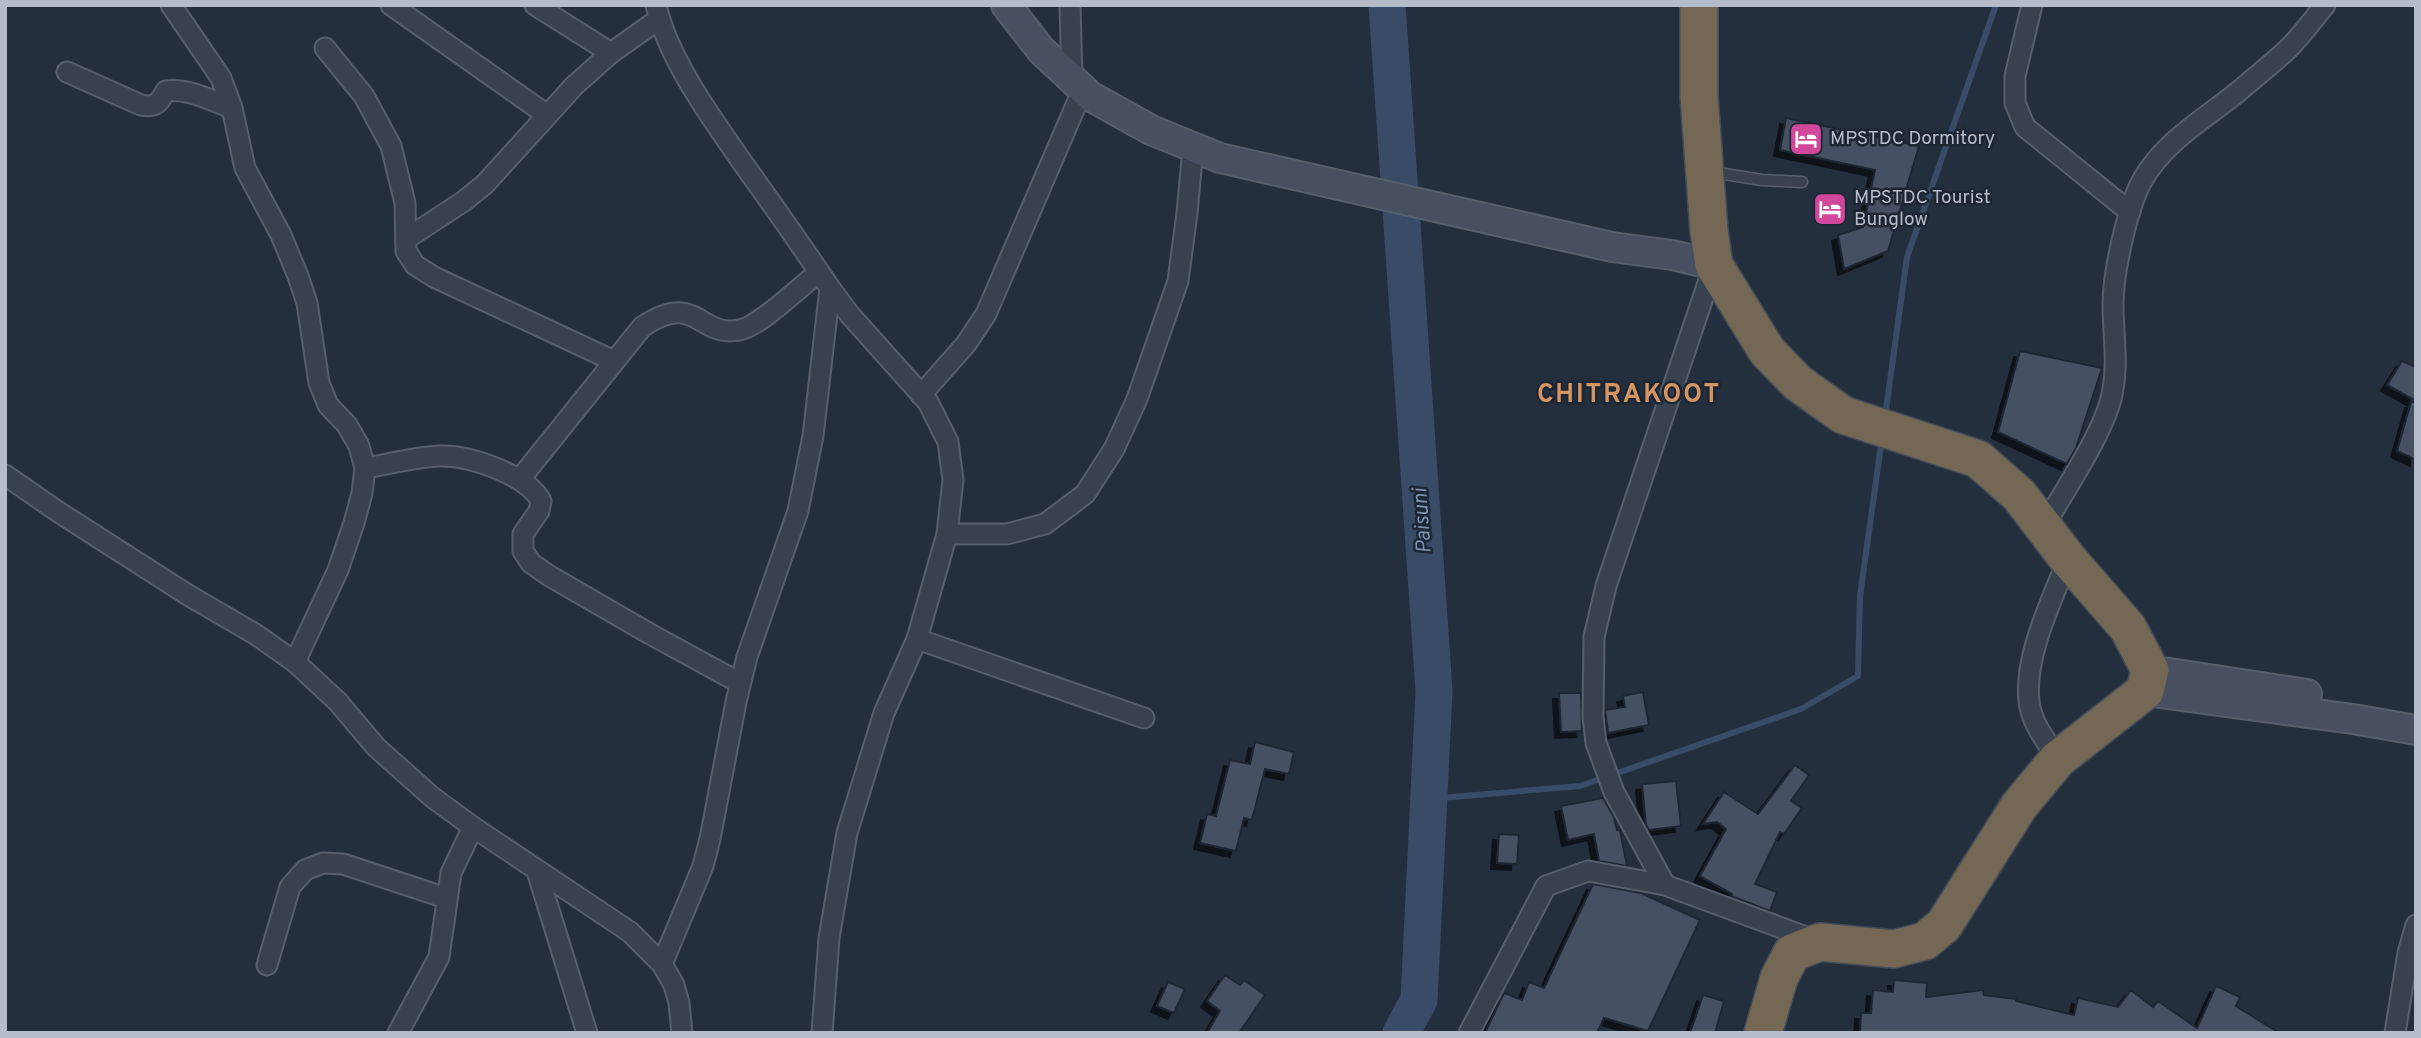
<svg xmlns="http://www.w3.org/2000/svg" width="2421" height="1038" font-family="Overpass,sans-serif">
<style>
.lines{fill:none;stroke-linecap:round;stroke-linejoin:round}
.stream{stroke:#394c67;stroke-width:6}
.river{stroke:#394c67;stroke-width:37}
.building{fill:#455162;stroke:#1f2835;stroke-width:2;filter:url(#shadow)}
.lane-casing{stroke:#565f6c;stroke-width:13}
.street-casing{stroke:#565f6c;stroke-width:23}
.secondary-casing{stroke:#565f6c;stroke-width:32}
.highway-casing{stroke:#434c59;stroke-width:40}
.lane{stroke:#38414e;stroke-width:10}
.street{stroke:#38414e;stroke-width:19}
.secondary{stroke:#465061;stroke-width:28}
.highway{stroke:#746855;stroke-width:37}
.labels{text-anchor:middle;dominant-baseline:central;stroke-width:5;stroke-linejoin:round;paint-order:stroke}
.poi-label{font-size:19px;fill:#b4bcc9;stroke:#1d2633;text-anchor:start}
.water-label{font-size:21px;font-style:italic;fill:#7c92b1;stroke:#1d2633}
.district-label{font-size:26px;font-weight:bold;letter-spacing:2px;fill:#d59563;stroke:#1d2633}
</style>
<defs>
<filter id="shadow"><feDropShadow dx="-6" dy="6" stdDeviation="0" flood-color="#0009"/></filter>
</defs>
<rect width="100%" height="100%" fill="#242f3e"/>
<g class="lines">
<!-- stream -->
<g class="stream">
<polyline points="1885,417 1907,257 1996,5"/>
<polyline points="1429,799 1580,786 1801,709 1858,676 1860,596 1882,438"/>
</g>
<!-- river -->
<polyline class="river" points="1387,5 1434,691 1419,1000 1401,1033"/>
</g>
<!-- building -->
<g class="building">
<polygon points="1786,118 1919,146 1888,251 1844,269 1838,235 1863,227 1875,170 1780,150"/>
<polygon points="2020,351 2102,368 2076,448 2067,464 1998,432"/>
<polygon points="2402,361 2416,367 2416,401 2387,385"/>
<polygon points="2411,402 2416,402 2416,460 2397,451"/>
<polygon points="1643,692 1649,725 1608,733 1605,710 1625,707 1623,696"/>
<polygon points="1559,693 1581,693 1582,731 1561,732"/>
<polygon points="1255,742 1294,752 1289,774 1265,769 1252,820 1244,818 1236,851 1200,843 1207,814 1216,816 1230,760 1250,764"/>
<polygon points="1795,765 1809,775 1791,801 1802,808 1784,834 1780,832 1755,884 1777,892 1770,911 1731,896 1732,894 1700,876 1726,829 1717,822 1703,824 1724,792 1758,814"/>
<polygon points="1676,781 1681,826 1649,830 1646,825 1642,784"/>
<polygon points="1603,798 1614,817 1617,830 1620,830 1627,866 1599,861 1594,834 1568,840 1561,806"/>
<polygon points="1499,834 1519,835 1517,864 1497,863"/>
<polygon points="1593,884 1641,893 1700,920 1648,1031 1604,1018 1597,1033 1485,1033 1504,993 1522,1000 1529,982 1544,988"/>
<polygon points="1225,975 1240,985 1244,980 1265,995 1239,1033 1207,1033 1220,1011 1207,1001"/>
<polygon points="1894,980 1927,983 1926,997 1983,990 1984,995 2016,999 2016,1001 2074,1015 2078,998 2118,1007 2131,990 2153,1007 2158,1001 2197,1028 2216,986 2240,997 2236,1006 2279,1033 1860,1033 1861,1013 1871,1013 1873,990 1893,992"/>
<polygon points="1168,982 1185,989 1174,1013 1157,1006"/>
<polygon points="1703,995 1724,1001 1715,1033 1690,1033"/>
</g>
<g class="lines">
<!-- lane casing -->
<g class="lane-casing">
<polyline id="lane" points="1712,172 1762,180 1802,182"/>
</g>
<!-- street casing -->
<g class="street-casing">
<g id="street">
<polyline points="171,5 221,78 232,108 245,168 281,235 298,276 307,303 319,383 328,405 347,425 359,446 365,468 362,493 354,523 338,570 295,662"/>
<polyline points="391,5 547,115"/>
<polyline points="535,5 611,53"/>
<path d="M656,5C668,60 715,123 747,169C775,208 803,248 830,288L850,315L928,402L948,442L953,480L947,534L917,639L884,713L847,833L829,938L822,1033"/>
<polyline points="1070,5 1072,79"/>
<polyline points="2032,5 2015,76 2015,103 2025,127 2130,212"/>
<polyline points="325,48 364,96 391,146 405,203 406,251 415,265 434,277 614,361"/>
<path d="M67,72L141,105C155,108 159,103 166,91C188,88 212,101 232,108"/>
<polyline points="406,239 464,201 485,184 574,86 611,53 659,19"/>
<polyline points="921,395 966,344 986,314 1083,89"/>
<path d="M365,468C389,464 415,457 440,456C470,455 527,475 541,501L539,511L523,534V551L531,563L548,575L650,634L740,683"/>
<polyline points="5,475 57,511 188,595 255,634 295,662 338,702 376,747 432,797 473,827 630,932 662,964 674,985 679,1003 682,1033"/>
<path d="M520,479L642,327C697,290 698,338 739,330C759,327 801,286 819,272"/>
<path d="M2044,526C2064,491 2108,427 2113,389C2118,361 2113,333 2113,304C2113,274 2127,208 2142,181C2164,141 2205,119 2239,91C2256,76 2275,62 2291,46C2303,33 2314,19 2325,5"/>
<polyline points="947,534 1007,534 1045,524 1085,494 1114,449 1137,399 1178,281 1187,213 1193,148"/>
<polyline points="917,639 1144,718"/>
<path d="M2058,759C2047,742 2031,723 2029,701C2024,656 2052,600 2068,559"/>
<polyline points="537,871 587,1033"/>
<polyline points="1665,885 1614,792 1596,743 1593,717 1594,637 1606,586 1714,265"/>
<polyline points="662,964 703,866 710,839 736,702 747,657 798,511 813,436 830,288"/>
<polyline points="267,965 290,887 305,870 323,863 343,864 446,898"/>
<polyline points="398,1033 439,957 451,873 473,827"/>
<polyline points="1469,1033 1546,886 1588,871 1665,885 1817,941"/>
<polyline points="2395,1033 2408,953 2416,925"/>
</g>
</g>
<!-- secondary casing -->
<g class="secondary-casing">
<g id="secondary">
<polyline points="1006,5 1041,50 1090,96 1151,130 1220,158 1612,247 1672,255 1714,265"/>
<polyline points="2150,670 2307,694"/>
<polyline points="2145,691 2353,719 2416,730"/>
</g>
</g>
<!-- highway casing -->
<g class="highway-casing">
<polyline id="highway" points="1699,5 1699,96 1709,231 1714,265 1767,351 1798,383 1843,415 1978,459 2019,495 2068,559 2128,628 2150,670 2145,691 2058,759 2019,806 1944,925 1925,941 1894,949 1820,942 1792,953 1779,978 1763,1033"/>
</g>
<!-- lane -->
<use href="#lane" class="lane"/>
<!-- street -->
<use href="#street" class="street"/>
<!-- secondary -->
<use href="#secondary" class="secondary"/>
<!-- highway -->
<use href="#highway" class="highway"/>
</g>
<!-- icons -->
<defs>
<g id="hotel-square" transform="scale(1.75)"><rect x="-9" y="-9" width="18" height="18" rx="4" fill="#d1479c" stroke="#1d2633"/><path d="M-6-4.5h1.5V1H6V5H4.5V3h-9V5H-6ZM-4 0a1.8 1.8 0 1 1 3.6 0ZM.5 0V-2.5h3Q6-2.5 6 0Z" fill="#fff"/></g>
</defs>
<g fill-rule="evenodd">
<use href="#hotel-square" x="1806" y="139"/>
<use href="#hotel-square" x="1830" y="209"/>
</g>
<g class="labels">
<!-- poi labels -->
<g class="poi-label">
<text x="1830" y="139">MPSTDC Dormitory</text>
<text x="1854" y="198">MPSTDC Tourist<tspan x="1854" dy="22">Bunglow</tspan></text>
</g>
<!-- water labels -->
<g class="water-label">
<text transform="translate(1423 521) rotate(-94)">Paisuni</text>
</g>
<!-- district labels -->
<g class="district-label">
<text x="1629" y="395">CHITRAKOOT</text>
</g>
</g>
<!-- border -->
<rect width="2421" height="1038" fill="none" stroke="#b4bcc9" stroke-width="14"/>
</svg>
